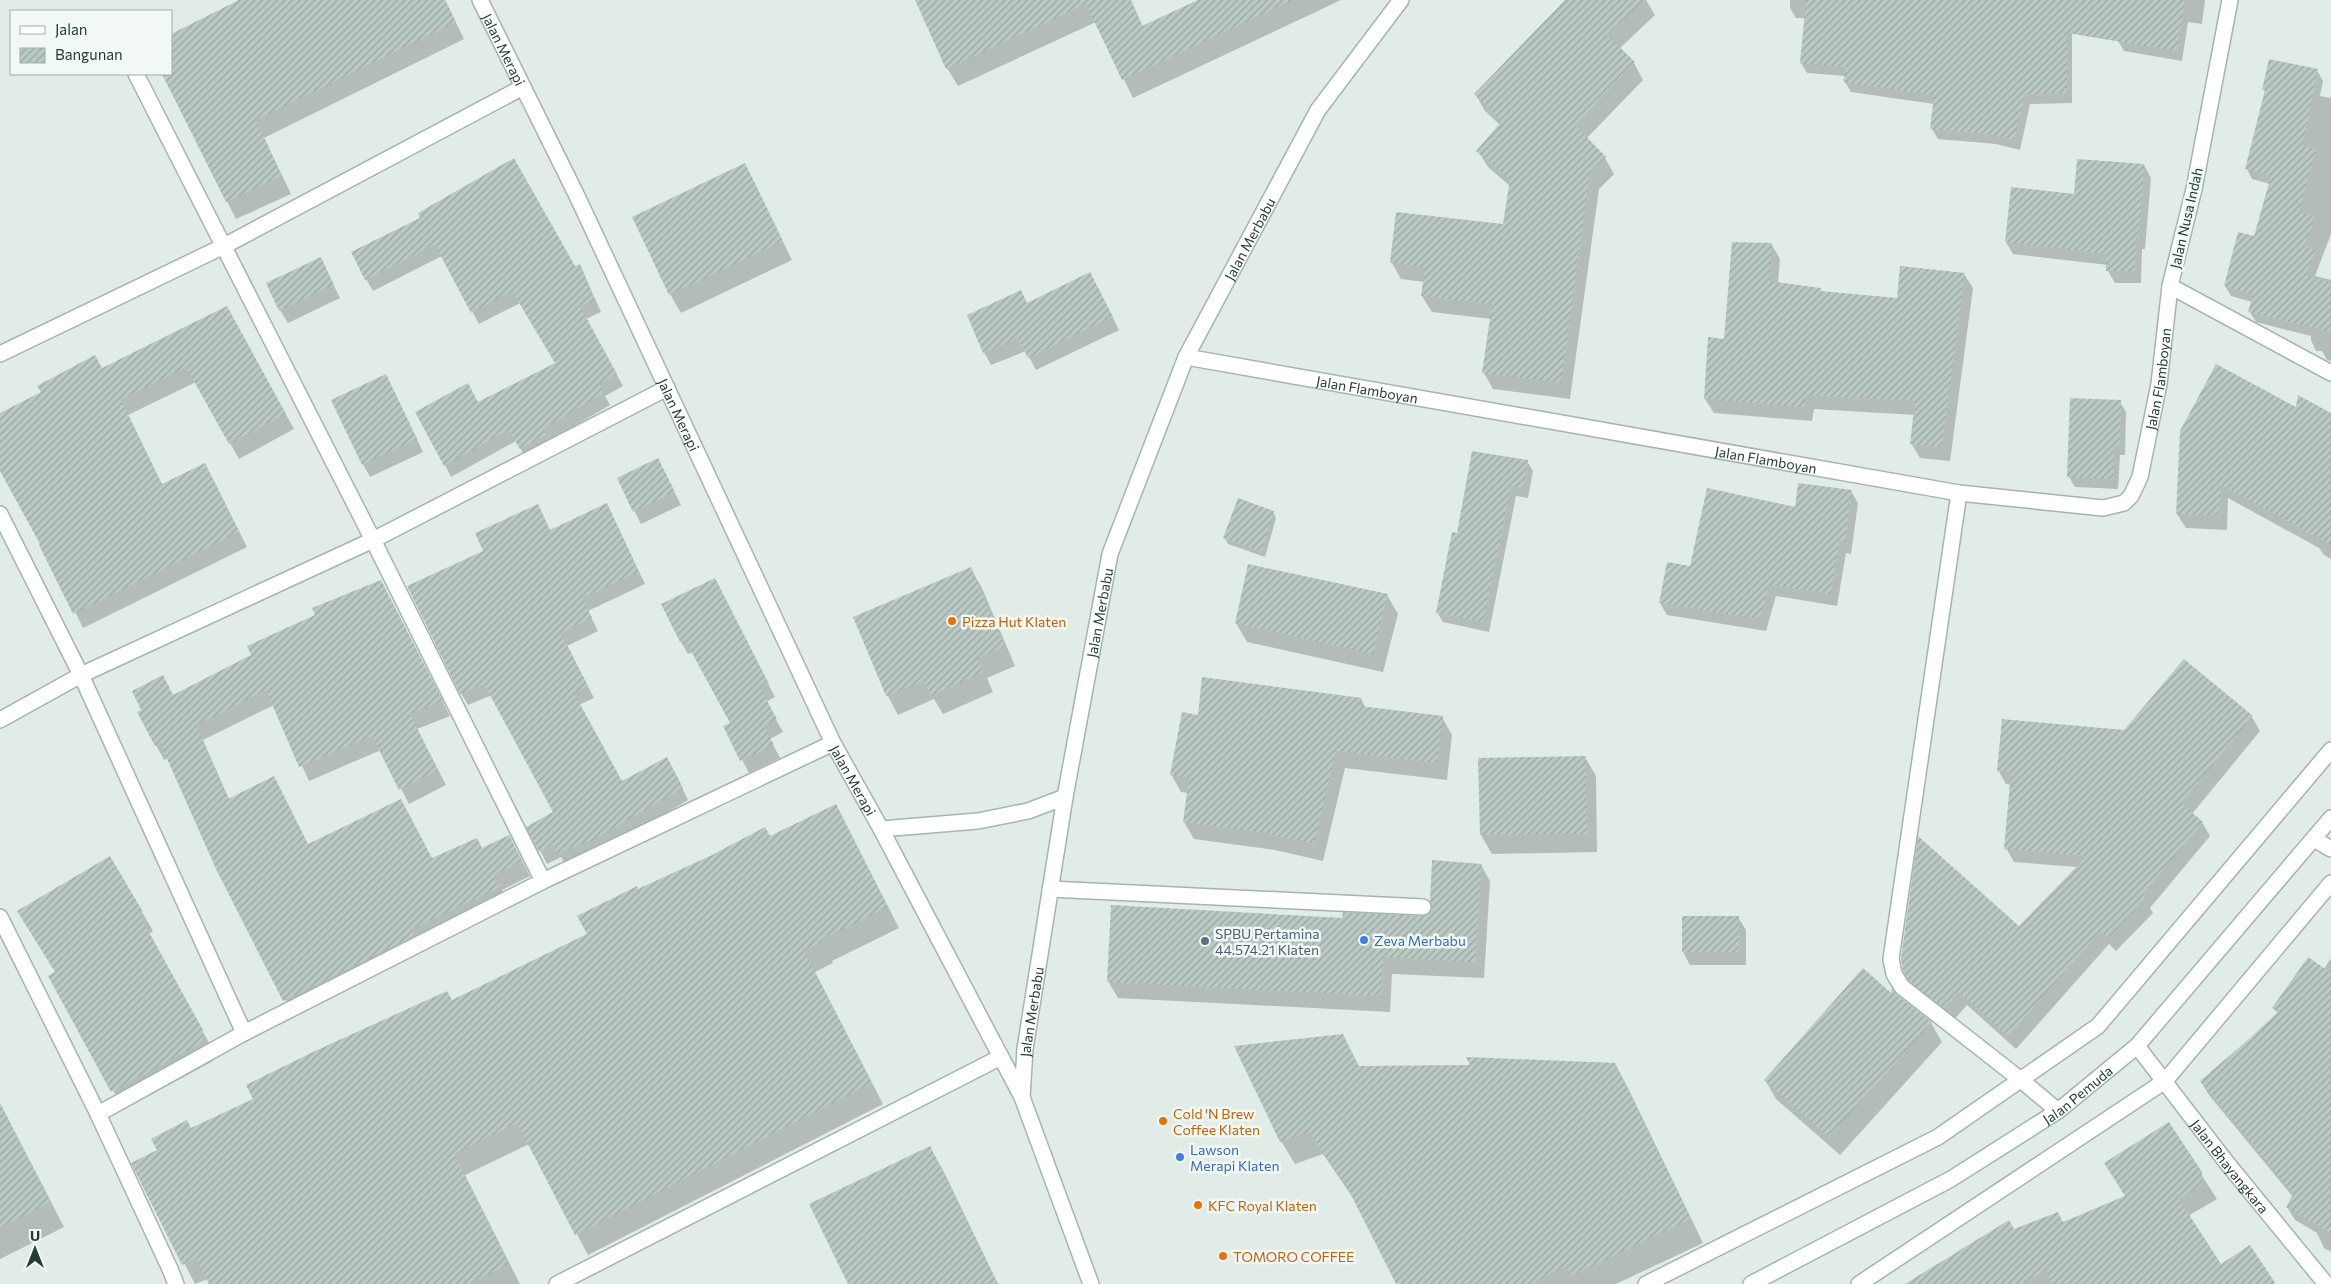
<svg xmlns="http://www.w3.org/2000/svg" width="2331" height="1284" font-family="Commissioner,sans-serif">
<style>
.shadow{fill:#0003}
.building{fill:url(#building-hatch)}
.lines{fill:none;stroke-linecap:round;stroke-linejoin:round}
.service-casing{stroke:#a4b4ae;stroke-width:18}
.minor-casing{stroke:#a4b4ae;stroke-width:18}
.tertiary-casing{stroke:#a4b4ae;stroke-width:18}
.secondary-casing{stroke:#a0b7b0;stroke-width:18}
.service{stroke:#fff;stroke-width:15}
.minor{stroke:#fff;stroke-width:15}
.tertiary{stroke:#fff;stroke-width:15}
.secondary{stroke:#fff;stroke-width:15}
.food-dot{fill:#e8710a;stroke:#f2f8f5;stroke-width:2}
.shop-dot{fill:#3f7fe0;stroke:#f2f8f5;stroke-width:2}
.service-dot{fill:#5c6f8a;stroke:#f2f8f5;stroke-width:2}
.labels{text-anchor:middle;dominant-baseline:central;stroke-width:5;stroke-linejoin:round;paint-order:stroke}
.street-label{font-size:14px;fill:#223c36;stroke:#f2f8f5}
.food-label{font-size:14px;fill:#c56008;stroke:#f2f8f5;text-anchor:start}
.service-label{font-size:14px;fill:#4e5e75;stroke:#f2f8f5;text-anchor:start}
.shop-label{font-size:14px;fill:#366cbe;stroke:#f2f8f5;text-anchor:start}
</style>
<defs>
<pattern id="building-hatch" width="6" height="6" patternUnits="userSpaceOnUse" patternTransform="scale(1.25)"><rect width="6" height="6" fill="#bac9c3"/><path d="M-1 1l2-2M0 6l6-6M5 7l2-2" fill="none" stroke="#97a49f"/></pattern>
</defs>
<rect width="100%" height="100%" fill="#e1ece7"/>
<!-- shadow -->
<g class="shadow">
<polygon points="242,0 445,0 464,39 264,138 291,194 236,219 163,74 171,74"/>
<polygon points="917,0 1131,0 1143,27 1200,0 1341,0 1133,98 1096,22 958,86 947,68"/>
<polygon points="1567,0 1646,0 1655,15 1619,49 1634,63 1643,80 1586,139 1605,158 1614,174 1599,189 1570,399 1493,389 1484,373 1491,319 1432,312 1422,296 1424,282 1401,279 1392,263 1504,225 1510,186 1488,167 1478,151 1500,125 1485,111 1476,95"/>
<polygon points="1790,0 2045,0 2072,30 2072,103 2030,104 2020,150 1996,144 1938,139 1932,129 1934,104 1851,92 1845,82 1846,76 1807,73 1801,63 1805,18 1796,18 1790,8"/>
<polygon points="2125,0 2205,0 2202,24 2188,22 2182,61 2124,51 2118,41"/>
<polygon points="2317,70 2323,81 2320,96 2331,98 2331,234 2315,276 2331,280 2331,361 2327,360 2322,351 2316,351 2311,340 2311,336 2256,322 2250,312 2252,302 2231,296 2225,286 2255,238 2270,184 2252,179 2247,169 2266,93 2264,90"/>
<polygon points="745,165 792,260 681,313 670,294"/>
<polygon points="2144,165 2151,178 2145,249 2142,249 2141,283 2115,283 2108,271 2108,265 2013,254 2006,242 2076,196"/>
<polygon points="422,218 575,268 580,265 601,312 586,319 623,386 605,396 610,405 549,441 528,461 516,441 451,477 445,465 478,403 557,363 520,303 479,324 442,256 373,291 366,279"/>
<polygon points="1772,245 1780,259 1778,284 1820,289 1822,293 1898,300 1964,274 1973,288 1950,461 1920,458 1911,443 1915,415 1814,409 1812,421 1714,413 1705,399 1725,340"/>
<polygon points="327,272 340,298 288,323 280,310"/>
<polygon points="1097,286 1119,330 1036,370 1026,351 991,365 984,352 1027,304"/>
<polygon points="235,323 294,429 239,459 196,382 128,415 162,485 213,479 247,547 83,628 42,544 0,468 0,414 102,369"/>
<polygon points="393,389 423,452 370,477 363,464"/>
<polygon points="2071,400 2120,402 2126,412 2125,455 2120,455 2118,489 2075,487 2069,477"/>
<polygon points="2297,409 2331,414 2331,559 2324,555 2319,548 2228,498 2227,530 2186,528 2177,514"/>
<polygon points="658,459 681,505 641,524 618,478"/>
<polygon points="1527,461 1533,471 1528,498 1516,496 1489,632 1443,622 1437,612 1458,534"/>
<polygon points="1851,491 1858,503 1851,554 1846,553 1837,606 1776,596 1766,631 1667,615 1660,603 1691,568 1796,508"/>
<polygon points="537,506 551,532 613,517 645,584 588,611 598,631 567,646 594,698 579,705 622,782 674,771 688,800 596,854 566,865 561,857 547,864 528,827 555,813 492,695 468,705 461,693 485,552"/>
<polygon points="1273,512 1276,518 1265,557 1228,544 1224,537"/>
<polygon points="971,569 982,588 1015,666 987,678 993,692 943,714 934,699 898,715 888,696 855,618"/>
<polygon points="715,579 775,697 766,702 783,732 770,739 780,758 749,773 725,727 731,724 693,652 688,654 681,642 663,604"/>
<polygon points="1387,595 1398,614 1383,672 1247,642 1236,623"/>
<polygon points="389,597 450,716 417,729 446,785 409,804 381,750 309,781 274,705 203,740 229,799 308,845 432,859 482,849 509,836 530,876 502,890 507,903 418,944 422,951 293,1015 168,758 164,760 156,745 173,696"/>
<polygon points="2184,661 2252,717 2260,731 2192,814 2202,822 2210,836 2150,908 2153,913 2116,951 2109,944 2016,1049 1967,1005 1953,1021 1919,994 1904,970 2019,927 2077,867 2014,862 2006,848 2011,785 2006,784 1998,770 2125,731"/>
<polygon points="1361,699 1366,708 1442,717 1452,735 1447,780 1345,768 1323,861 1275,850 1194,839 1184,822 1188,793 1181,792 1171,774"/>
<polygon points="1585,757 1596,776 1597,852 1492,854 1481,835"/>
<polygon points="836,805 899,928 832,961 833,963 815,972 883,1104 588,1255 529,1144 465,1175 520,1284 210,1284 208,1279 195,1284 133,1163 159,1151 191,1130 588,934 638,890 770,838"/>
<polygon points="1481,865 1490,881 1484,978 1392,974 1390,1012 1118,998 1108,981 1343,919 1423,918 1430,915"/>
<polygon points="142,912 153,931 149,934 213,1050 213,1061 123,1110 56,973 30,930"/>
<polygon points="1683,917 1738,917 1746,930 1746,965 1690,965 1683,952"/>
<polygon points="2331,958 2331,1252 2324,1248 2317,1233 2295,1220 2287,1207 2293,1197 2209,1095 2201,1082 2278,1014 2274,1008 2324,969"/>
<polygon points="1892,996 1931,1023 1942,1042 1840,1155 1776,1099 1765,1080"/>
<polygon points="1343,1035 1360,1068 1615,1064 1628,1088 1703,1243 1616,1284 1397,1284 1355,1201 1323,1154 1295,1164 1281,1141"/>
<polygon points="0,1103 64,1227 0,1259"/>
<polygon points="2168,1123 2217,1199 2188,1216 2220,1266 2274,1284 1907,1284 2014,1231 2063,1223 2126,1197"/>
<polygon points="930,1147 944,1172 998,1284 850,1284"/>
</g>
<!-- building -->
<g class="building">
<polygon points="239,0 445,0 456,22 256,120 282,176 226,202 162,74 171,74 171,34"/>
<polygon points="915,0 1130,0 1142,26 1198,0 1292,0 1122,80 1086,4 946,69"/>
<polygon points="1565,0 1644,0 1607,35 1635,62 1575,125 1606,157 1590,172 1561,383 1482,373 1492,304 1421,296 1425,267 1390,263 1396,212 1503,224 1510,179 1476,151 1502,121 1474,94"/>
<polygon points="1806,0 2185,0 2177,51 2067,33 2067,93 2025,94 2014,140 1989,134 1930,129 1934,95 1843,82 1846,67 1800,63"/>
<polygon points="2269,59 2318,69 2303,146 2316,149 2299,212 2315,217 2305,246 2316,250 2306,275 2331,283 2331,332 2248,312 2253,295 2224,286 2238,232 2254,236 2271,176 2245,169 2265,90 2262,90"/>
<polygon points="514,158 575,266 580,264 595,300 580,306 617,374 599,384 604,393 543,429 546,435 520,449 508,430 444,466 415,412 468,383 478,402 555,363 512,291 471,313 435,245 365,280 351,252 420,218 418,213"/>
<polygon points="2077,159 2144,164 2139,237 2136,237 2135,271 2106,271 2106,254 2005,242 2011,187 2074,194"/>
<polygon points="745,163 783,241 669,295 632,217"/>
<polygon points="1732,242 1772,243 1769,281 1821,288 1821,291 1897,298 1900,266 1965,273 1942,447 1910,444 1915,401 1806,395 1805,407 1704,399 1708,337 1724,339"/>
<polygon points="321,257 334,285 279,311 266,283"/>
<polygon points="1090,272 1113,317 1028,358 1018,338 983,353 967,315 1021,290 1027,303"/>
<polygon points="227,306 286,414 229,444 186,367 121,400 162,484 205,463 239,532 73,614 39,545 40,544 0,471 0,413 41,392 37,386 95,355 102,368"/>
<polygon points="2216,364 2296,407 2298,395 2331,413 2331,545 2221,485 2219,515 2176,514 2180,431"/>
<polygon points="386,374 417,439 362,465 331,400"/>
<polygon points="2070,398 2121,400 2120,445 2114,445 2113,479 2067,477"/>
<polygon points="1472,451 1528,460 1523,489 1511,486 1483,622 1436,613 1452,532 1457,533"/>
<polygon points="658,458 675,492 633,512 617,478"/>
<polygon points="1798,483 1852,490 1845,542 1839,541 1831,594 1769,585 1760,619 1659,603 1667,562 1690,566 1707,488 1795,507"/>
<polygon points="1238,498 1274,511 1262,552 1223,538"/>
<polygon points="607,503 639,572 582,598 592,618 561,633 588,686 574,693 622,781 667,757 683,788 588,843 587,841 558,854 553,845 539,852 526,827 553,812 484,684 460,694 407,586 483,551 475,533 538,504 550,530"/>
<polygon points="1248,564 1388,594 1373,654 1235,623"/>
<polygon points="971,567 1005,647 977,658 983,672 931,696 924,681 886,696 853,617"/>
<polygon points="715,578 769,684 760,688 777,719 764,726 774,745 740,761 723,726 730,723 685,640 680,642 661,604"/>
<polygon points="381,580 443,701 410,714 438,770 399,790 372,736 299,767 266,690 196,725 228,799 274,776 308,844 401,799 432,858 477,838 482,848 509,835 522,861 494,875 500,888 410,929 415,936 283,1001 217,871 160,743 155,746 137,712 141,710 132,691 163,675 173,695 251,655 247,646 315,615 312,608"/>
<polygon points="2184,659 2253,716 2181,803 2203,822 2142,895 2146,898 2108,938 2101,931 2008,1036 1959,992 1944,1008 1909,981 1903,971 1901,959 1918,836 2019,926 2087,856 2004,849 2011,772 1997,771 2002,719 2124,730"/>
<polygon points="1202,677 1362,698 1360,706 1443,716 1437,763 1336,751 1314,844 1265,833 1183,822 1189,778 1170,775 1182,712 1198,715"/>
<polygon points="1586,756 1587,834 1480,835 1478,758"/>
<polygon points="836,804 888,907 821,939 822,942 804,951 872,1083 575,1235 517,1123 454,1154 509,1264 468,1284 209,1284 196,1258 182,1265 131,1163 157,1150 151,1139 187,1120 191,1128 253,1099 246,1085 315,1051 447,991 452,1000 587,934 577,916 637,886 638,889 712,855 765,827 770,836"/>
<polygon points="110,856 143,912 139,914 203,1030 203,1042 111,1092 48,976 55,972 17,911"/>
<polygon points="1432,860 1482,864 1475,962 1383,957 1381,996 1107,982 1111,905 1342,918 1343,912 1423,916 1429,914 1432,908 1430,901"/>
<rect x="1682" y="916" width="57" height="36"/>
<polygon points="2308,957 2331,973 2331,1233 2286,1207 2293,1194 2200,1081 2248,1040 2278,1012 2272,1008"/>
<polygon points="1863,968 1891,993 1892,988 1896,994 1932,1022 1829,1137 1764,1080"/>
<polygon points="1343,1034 1358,1066 1470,1065 1466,1057 1615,1063 1691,1219 1571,1276 1566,1266 1530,1284 1396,1284 1347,1187 1309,1132 1280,1142 1234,1046"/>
<polygon points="0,1104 51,1202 0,1228"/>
<polygon points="2169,1122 2202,1172 2202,1185 2179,1199 2221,1264 2250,1245 2276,1284 2052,1284 2046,1270 2022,1284 1905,1284 2009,1220 2014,1229 2058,1212 2063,1222 2125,1196 2104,1163"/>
<polygon points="930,1146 998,1284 848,1284 809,1204"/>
</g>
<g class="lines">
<!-- service casing -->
<g class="service-casing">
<g id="service">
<polyline points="170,1269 176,1284"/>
<polyline points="557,1284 1001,1057"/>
</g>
</g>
<!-- minor casing -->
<g class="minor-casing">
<g id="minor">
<polyline points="2230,0 2194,189 2170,286 2331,373"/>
<polyline points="136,74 373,540 543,881"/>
<polyline points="0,354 224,246 523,87"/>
<path id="s1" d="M1186,357L1959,493L2103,508L2124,503L2131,496L2140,477L2159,384L2170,286"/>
<polyline points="1959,493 1891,959 1894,974 1902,987 2021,1080 2058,1111"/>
<polyline points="0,514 81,675 244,1033"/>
<polyline points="0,720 81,675 373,540 667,388"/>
<polyline points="2314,839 2331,849"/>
<polyline points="1050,889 1423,907"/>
<polyline points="0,917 98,1114 170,1269"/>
<polyline points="98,1114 244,1033 543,881 833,743"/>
<polyline points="1646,1284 1938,1137 2098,1026 2331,750"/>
<polyline points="1859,1284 2165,1081 2331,883"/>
</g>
</g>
<!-- tertiary casing -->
<g class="tertiary-casing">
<g id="tertiary">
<path id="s2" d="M480,0L577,196L833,743L881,829L1022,1097"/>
<path id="s3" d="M2137,1046L2227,1163L2326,1284"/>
</g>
</g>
<!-- secondary casing -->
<g class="secondary-casing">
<g id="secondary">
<polyline points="881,829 978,821 1028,811 1065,797"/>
<path id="s4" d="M1091,1284L1022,1097L1025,1049L1065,797L1110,554L1186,357L1318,110L1401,0"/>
<path id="s5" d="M1751,1284L1951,1179L2058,1111L2137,1046L2331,818"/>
</g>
</g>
<!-- service -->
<use href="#service" class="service"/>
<!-- minor -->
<use href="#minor" class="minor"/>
<!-- tertiary -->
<use href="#tertiary" class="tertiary"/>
<!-- secondary -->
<use href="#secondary" class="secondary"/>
</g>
<!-- markers -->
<g class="food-dot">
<circle cx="952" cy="621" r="5"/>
<circle cx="1163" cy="1121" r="5"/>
<circle cx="1198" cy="1205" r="5"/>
<circle cx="1223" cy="1256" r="5"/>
</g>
<g class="shop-dot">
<circle cx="1364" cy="940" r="5"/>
<circle cx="1180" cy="1157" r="5"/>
</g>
<circle class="service-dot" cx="1205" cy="941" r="5"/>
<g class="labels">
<!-- street labels -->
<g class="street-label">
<text stroke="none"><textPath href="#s2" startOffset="55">Jalan Merapi</textPath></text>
<text transform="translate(2186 218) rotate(-77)">Jalan Nusa Indah</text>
<text stroke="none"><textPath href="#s4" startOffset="1095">Jalan Merbabu</textPath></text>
<text stroke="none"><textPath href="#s1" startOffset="1082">Jalan Flamboyan</textPath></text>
<text stroke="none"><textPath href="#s1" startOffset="184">Jalan Flamboyan</textPath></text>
<text stroke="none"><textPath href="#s2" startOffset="460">Jalan Merapi</textPath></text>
<text stroke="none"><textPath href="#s1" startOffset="589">Jalan Flamboyan</textPath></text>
<text stroke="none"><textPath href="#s4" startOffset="690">Jalan Merbabu</textPath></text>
<text stroke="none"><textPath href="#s2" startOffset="865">Jalan Merapi</textPath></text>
<text stroke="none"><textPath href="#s4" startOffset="285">Jalan Merbabu</textPath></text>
<text stroke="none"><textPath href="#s5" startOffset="378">Jalan Pemuda</textPath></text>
<text stroke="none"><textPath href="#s3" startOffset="152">Jalan Bhayangkara</textPath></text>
</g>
<!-- food labels -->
<g class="food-label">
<text x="962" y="621">Pizza Hut Klaten</text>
<text x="1173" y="1113">Cold 'N Brew<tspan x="1173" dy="16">Coffee Klaten</tspan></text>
<text x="1208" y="1205">KFC Royal Klaten</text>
<text x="1233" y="1256">TOMORO COFFEE</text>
</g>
<!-- service labels -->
<g class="service-label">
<text x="1215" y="933">SPBU Pertamina<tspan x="1215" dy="16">44.574.21 Klaten</tspan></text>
</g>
<!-- shop labels -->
<g class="shop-label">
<text x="1374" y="940">Zeva Merbabu</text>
<text x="1190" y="1149">Lawson<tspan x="1190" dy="16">Merapi Klaten</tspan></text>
</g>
</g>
<!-- legend -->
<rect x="10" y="10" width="162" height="65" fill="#f2f8f5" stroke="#9fada9"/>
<rect x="20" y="26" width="25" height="8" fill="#ffffff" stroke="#9fada9"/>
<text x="55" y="35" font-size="15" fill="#223c36">Jalan</text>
<rect x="20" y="48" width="25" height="15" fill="url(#building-hatch)" stroke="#9fada9"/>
<text x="55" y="60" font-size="15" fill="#223c36">Bangunan</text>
<!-- north arrow -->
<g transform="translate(35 1249)" stroke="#f2f8f5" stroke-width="4" paint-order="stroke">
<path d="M0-4L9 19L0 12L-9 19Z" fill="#223c36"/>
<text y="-8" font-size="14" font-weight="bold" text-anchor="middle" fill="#223c36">U</text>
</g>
</svg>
